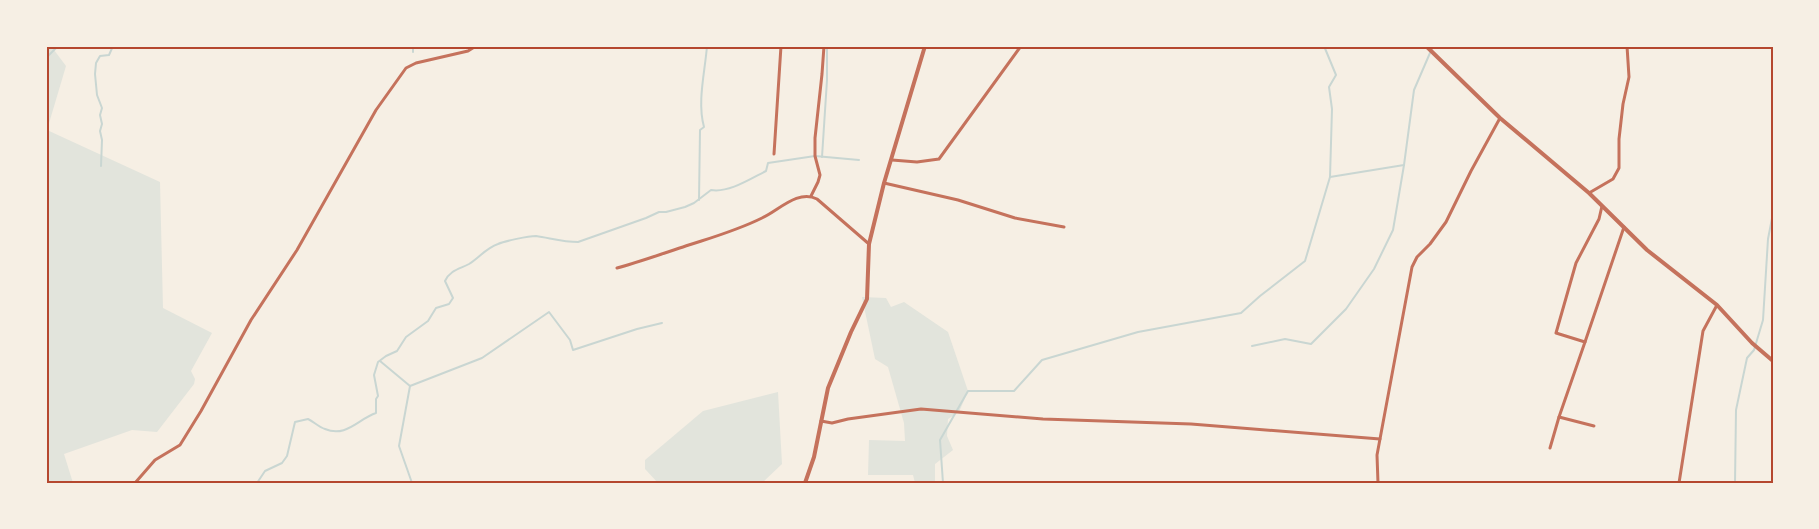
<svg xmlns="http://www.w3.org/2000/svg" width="1819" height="529" font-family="'Noto Sans',sans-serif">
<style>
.green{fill:#e2e4dc}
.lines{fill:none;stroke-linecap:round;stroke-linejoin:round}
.stream{stroke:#c9d6d2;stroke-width:2}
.minor{stroke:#c5725c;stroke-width:3}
.tertiary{stroke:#c5725c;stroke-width:4}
.neatline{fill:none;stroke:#b5482f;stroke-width:2}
</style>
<rect width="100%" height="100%" fill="#f6efe4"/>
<!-- green -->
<g class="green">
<polygon points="46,46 51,46 66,66 47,130 160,182 163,308 212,333 191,371 195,379 194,384 157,432 132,430 64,454 73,483 46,483"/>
<polygon points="862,297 886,298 891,307 904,302 948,332 968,391 959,412 948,419 947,436 953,450 935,464 935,483 915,483 913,475 868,475 869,440 905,441 904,423 888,367 875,359"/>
<polygon points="778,392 782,464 762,483 658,483 645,469 645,460 703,411"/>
</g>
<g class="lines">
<!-- stream -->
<g class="stream">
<polyline points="1324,46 1336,75 1329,87 1332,109 1330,177"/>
<polyline points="413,52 413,46"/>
<polyline points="46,58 58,46"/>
<polyline points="822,157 827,80 827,46"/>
<polyline points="101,166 102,140 100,131 102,124 100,115 102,108 97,95 95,74 96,63 100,56 109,55 113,46"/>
<path d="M699,200L700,130L704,127C697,102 705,72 707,46"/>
<polyline points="1252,346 1285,339 1311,344 1346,309 1374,269 1393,230 1404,165"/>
<polyline points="380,361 410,386 482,358 549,312 570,340 573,350 637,329 662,323"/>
<polyline points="410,386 399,446 412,483"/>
<path d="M257,483L265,471L282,463L287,456L295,422L308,419C314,422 319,427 325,429C346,438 358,419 376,413V399L378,396L374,375L378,362L386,356L397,351L406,337L428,321L436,308L449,304L453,298L445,281C450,270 460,269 469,264C479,258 486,248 498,244C505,241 528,236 536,236C550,238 563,242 578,242L646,218L659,212H666L685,207L694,203L711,190C729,193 750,179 766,171L768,163L815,156L859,160"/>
<polyline points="943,483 940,440 968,391 1014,391 1042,360 1138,332 1241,313 1260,296 1305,261 1330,177 1404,165 1414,90 1433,46"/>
<polyline points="1735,483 1736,410 1747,358 1754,350 1763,320 1768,239 1773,213"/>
</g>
<!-- minor -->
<g class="minor">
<polyline points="774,154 781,46"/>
<polyline points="892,160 917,162 939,159 1021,46"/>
<polyline points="884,183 958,200 1015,218 1064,227"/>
<polyline points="1589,193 1613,179 1619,168 1619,139 1623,104 1629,77 1627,46"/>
<polyline points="811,196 818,182 820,175 815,156 815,138 822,74 824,46"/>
<path d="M617,268C639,262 661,254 683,247C710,238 736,231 762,218C778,211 798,189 817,199L869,244"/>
<polyline points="1585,342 1624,227"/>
<polyline points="1559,417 1594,426"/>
<polyline points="821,421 832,423 848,419 921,409 1043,419 1191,424 1380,439"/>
<polyline points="1550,448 1559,417 1585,342 1556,333 1576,263 1599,219 1602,206"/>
<polyline points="135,483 155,460 180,445 201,411 251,320 297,250 376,110 406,68 416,63 468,51 476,46"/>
<polyline points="1378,483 1377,455 1412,267 1417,257 1430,244 1446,222 1471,171 1500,118"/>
<polyline points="1679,483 1703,331 1717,305"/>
</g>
<!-- tertiary -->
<g class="tertiary">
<polyline points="1426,46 1500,118 1589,193 1647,250 1717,305 1752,343 1773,361"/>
<polyline points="805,483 814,457 828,388 851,332 867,299 869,244 884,183 925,46"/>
</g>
</g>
<!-- border -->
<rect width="1819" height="529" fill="none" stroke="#f6efe4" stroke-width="95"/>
<rect x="48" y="48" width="1724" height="434" class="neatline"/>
</svg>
